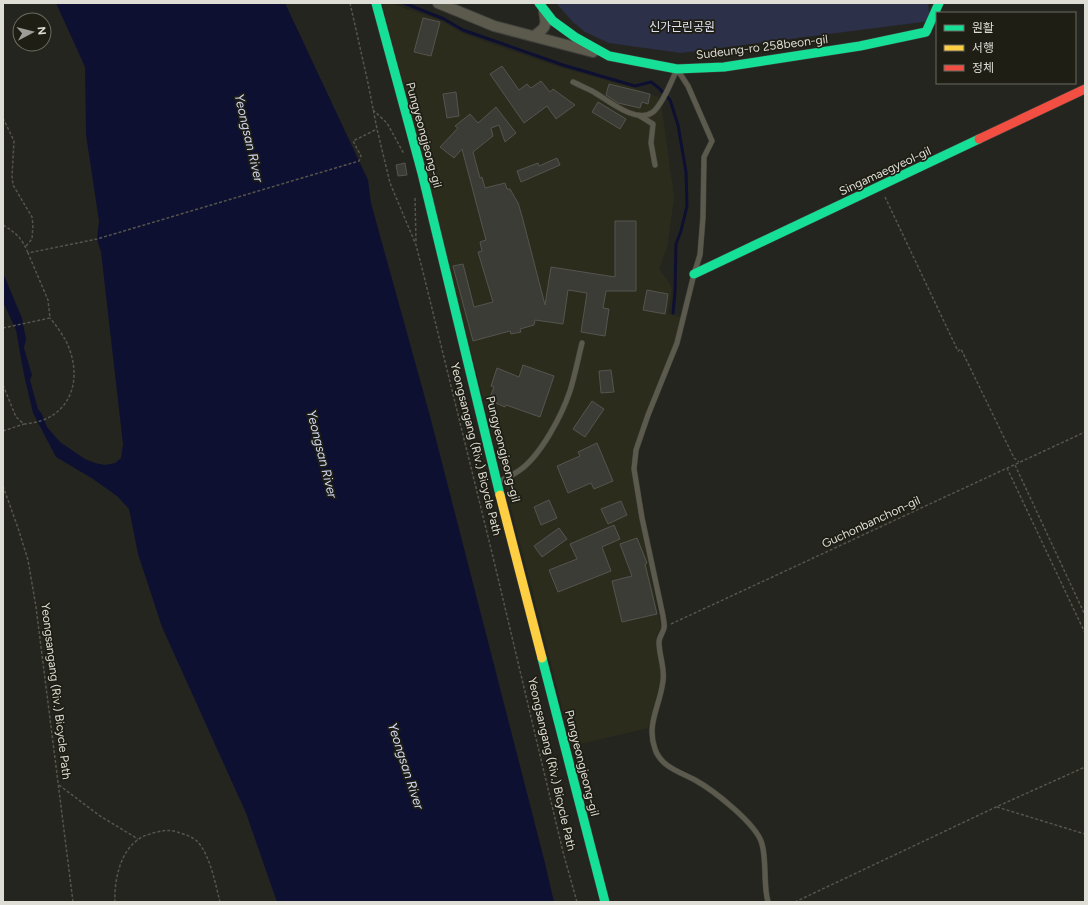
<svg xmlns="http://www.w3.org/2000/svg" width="1088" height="905" font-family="Figtree,'Noto Sans KR',sans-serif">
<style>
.built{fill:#2c2c1d}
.green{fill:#2c3049}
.water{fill:#0e1031}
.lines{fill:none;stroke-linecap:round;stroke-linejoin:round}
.stream{stroke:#0e1031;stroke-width:3}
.building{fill:#3c3c37;stroke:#555450}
.lane-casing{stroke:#42423e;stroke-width:6}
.street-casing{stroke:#42423e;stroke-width:12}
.fast-casing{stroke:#42423e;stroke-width:10}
.slow-casing{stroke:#42423e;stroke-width:10}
.jam-casing{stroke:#42423e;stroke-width:10}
.path{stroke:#55554b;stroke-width:1.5;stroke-dasharray:3 2;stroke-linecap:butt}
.lane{stroke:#5b5a4d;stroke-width:5}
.street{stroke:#5b5a4d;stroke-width:10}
.fast{stroke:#16e098;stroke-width:9}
.slow{stroke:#ffcf43;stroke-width:9}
.jam{stroke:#f24e42;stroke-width:9}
.labels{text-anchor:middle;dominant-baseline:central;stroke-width:3.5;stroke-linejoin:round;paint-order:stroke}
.park-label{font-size:12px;fill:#dfe3f2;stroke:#1e1e14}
.street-label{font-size:12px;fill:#deded7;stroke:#1e1e14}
.water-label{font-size:13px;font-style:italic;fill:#d2d9f6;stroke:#1e1e14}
</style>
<rect width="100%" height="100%" fill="#252520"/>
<!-- built -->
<polygon class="built" points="382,3 390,3 442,21 462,33 486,42 562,68 635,88 658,97 662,110 674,198 667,248 659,269 668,281 672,289 668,314 680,317 675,342 646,414 633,449 631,469 639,518 661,627 657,635 656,642 661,671 660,683 648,728 572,746"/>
<!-- green -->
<polygon class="green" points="556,3 928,3 930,21 681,53 609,43 585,32 573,22"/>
<!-- water -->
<polygon class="water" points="56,3 285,3 368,180 371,203 430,416 545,863 554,902 277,902 246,813 162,627 138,554 129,509 117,496 93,479 56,457 33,413 24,375 16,330 3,302 3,273 22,318 26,339 24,348 32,375 30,380 38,409 42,414 47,427 60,442 85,459 95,463 105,465 115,463 121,458 123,444 101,252 97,239 99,221 86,135 85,67"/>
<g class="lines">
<!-- stream -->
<polyline class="stream" points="404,3 444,19 463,30 563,65 635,86 651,82 659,88 670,100 678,125 686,172 687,206 681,231 676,244 675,292 673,313"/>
</g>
<!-- building -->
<g class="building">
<polygon points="423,18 440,22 431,56 414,52"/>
<polygon points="502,66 519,90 527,84 531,88 541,81 550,92 553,89 575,105 556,119 547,106 524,123 490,74"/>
<polygon points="609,84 650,94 648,104 642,102 640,108 618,103 606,95"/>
<polygon points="456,92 459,116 447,118 443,94"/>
<polygon points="598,102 626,119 620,129 592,112"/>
<polygon points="496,107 516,133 505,142 499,125 491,128 493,136 473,152 480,178 482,177 485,188 505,183 507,189 510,189 518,203 522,216 545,305 551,267 615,277 615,221 636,221 636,291 606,291 603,308 609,309 605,336 581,332 587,293 568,290 563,324 535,320 534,325 520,329 521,332 511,334 510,331 473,341 453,266 463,264 474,307 493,302 478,252 482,251 480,242 486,240 462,149 454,158 440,147 458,128 455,126 470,114 478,123"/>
<polygon points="557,158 560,165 521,182 517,171 538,163 539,166"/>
<polygon points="405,163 407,175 398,176 396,165"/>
<polygon points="647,290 668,294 665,314 643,310"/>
<polygon points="523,365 554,376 540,417 506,405 505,407 489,400 494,387 491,386 497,368 519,377"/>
<polygon points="611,370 614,392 601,393 599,371"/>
<polygon points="592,401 604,409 585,437 573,429"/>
<polygon points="597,443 613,481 594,489 591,483 568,493 557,466 580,456 578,452"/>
<polygon points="549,500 557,518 541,525 534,507"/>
<polygon points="621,501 627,515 608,524 601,509"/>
<polygon points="614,525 620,539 602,547 611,571 558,592 549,570 577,559 570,544"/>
<polygon points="559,528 567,539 542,557 534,546"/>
<polygon points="637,538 647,563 645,564 657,614 622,622 612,581 632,576 620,544"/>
</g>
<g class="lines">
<!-- lane casing -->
<g class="lane-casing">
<g id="lane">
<path d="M573,82C579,85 586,88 592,91C607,99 636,125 653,112C663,104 672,80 677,69L688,86L712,141L704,157L703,217L700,255L694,274L677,343L648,415L636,450L634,469L642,518L663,616C663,619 665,624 664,628C663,633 659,637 659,642C659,656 665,667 663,681C660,706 646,724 655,749C661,767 680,772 695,780C713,790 757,824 762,844C767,862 763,884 768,902"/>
<polyline points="640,116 653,124 651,143 655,165"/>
<path d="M498,482C506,478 513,475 520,470C541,455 562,415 570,391C575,375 578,359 582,343"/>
</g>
</g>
<!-- street casing -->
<g class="street-casing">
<g id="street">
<polyline points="438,3 494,26 593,52"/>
<path d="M534,36C546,28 547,26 544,11"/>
</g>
</g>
<!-- fast casing -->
<g class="fast-casing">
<g id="fast">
<polyline points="376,3 422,173 500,495"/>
<polyline points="539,3 553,21 575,37 609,56 677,69 724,67 860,46 926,32 939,3"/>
<polyline points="694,274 979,139"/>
<polyline points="542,658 605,902"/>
</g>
</g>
<!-- slow casing -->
<g class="slow-casing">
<polyline id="slow" points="500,495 542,658"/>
</g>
<!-- jam casing -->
<g class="jam-casing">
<polyline id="jam" points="979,139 1085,89"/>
</g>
<!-- path -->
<g class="path">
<polyline points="350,3 368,83 377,129 390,183 416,245 423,272 493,557 563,852 577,902"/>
<polyline points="373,110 387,123 404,154"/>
<polyline points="3,118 14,141 12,176 13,185 32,217 33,225 32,239 26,246"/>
<polyline points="885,197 958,351 961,349 1014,458 1019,462"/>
<polyline points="415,198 416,242"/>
<path d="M3,225C16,233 22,238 28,253"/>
<polyline points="3,328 50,318 48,300 28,253 97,239 359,161 361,156 353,141 377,129"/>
<path d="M3,385L16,417L24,424C70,421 85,380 66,341C62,334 56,325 50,318"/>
<polyline points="3,431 24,424"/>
<polyline points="1015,465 1085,615"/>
<polyline points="1007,468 1085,633"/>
<polyline points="3,486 18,528 28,560 36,607 73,902"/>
<polyline points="671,624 1085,432"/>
<polyline points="59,785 100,816 138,839"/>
<polyline points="997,807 1085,834"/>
<path d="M115,902C114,881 120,851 139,839C142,836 148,835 153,833C161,831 168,829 177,832C184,834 193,837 198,842C211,858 215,883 220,902"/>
<polyline points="795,902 996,807 1085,767"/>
</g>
<!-- lane -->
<use href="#lane" class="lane"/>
<!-- street -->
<use href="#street" class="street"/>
<!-- fast -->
<use href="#fast" class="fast"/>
<!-- slow -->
<use href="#slow" class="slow"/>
<!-- jam -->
<use href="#jam" class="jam"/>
</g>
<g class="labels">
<!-- park labels -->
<g class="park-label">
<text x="682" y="27">신가근린공원</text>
</g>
<!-- street labels -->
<g class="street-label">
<text transform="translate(762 47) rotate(-7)">Sudeung-ro 258beon-gil</text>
<text transform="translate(424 135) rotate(75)">Pungyeongjeong-gil</text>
<text transform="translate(885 171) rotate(-25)">Singamaegyeol-gil</text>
<text transform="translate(476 449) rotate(76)">Yeongsangang (Riv.) Bicycle Path</text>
<text transform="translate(503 449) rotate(76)">Pungyeongjeong-gil</text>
<text transform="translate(871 522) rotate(-25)">Guchonbanchon-gil</text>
<text transform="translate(56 691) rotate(83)">Yeongsangang (Riv.) Bicycle Path</text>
<text transform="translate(582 763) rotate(76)">Pungyeongjeong-gil</text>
<text transform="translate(552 764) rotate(77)">Yeongsangang (Riv.) Bicycle Path</text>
</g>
<!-- water labels -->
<g class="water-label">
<text transform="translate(249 138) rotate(77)">Yeongsan River</text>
<text transform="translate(322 454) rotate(76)">Yeongsan River</text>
<text transform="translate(406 766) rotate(72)">Yeongsan River</text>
</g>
</g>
<!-- border -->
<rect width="1088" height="905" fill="none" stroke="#deded7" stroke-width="8"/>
<!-- legend -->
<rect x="936" y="12" width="140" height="72" fill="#1e1e14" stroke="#6b6b62"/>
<rect x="944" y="25" width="20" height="6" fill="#16e098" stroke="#6b6b62"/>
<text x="972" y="32" font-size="12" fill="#deded7">원활</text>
<rect x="944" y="45" width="20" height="6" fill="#ffcf43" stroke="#6b6b62"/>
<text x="972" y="52" font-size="12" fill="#deded7">서행</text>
<rect x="944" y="65" width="20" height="6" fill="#f24e42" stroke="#6b6b62"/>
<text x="972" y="72" font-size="12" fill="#deded7">정체</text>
<!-- north arrow -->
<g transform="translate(32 32) rotate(83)"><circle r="19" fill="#1e1e14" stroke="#6b6b62"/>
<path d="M0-3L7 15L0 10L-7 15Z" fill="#9d9d97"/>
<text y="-6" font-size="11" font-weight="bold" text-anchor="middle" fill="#deded7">N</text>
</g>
</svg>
